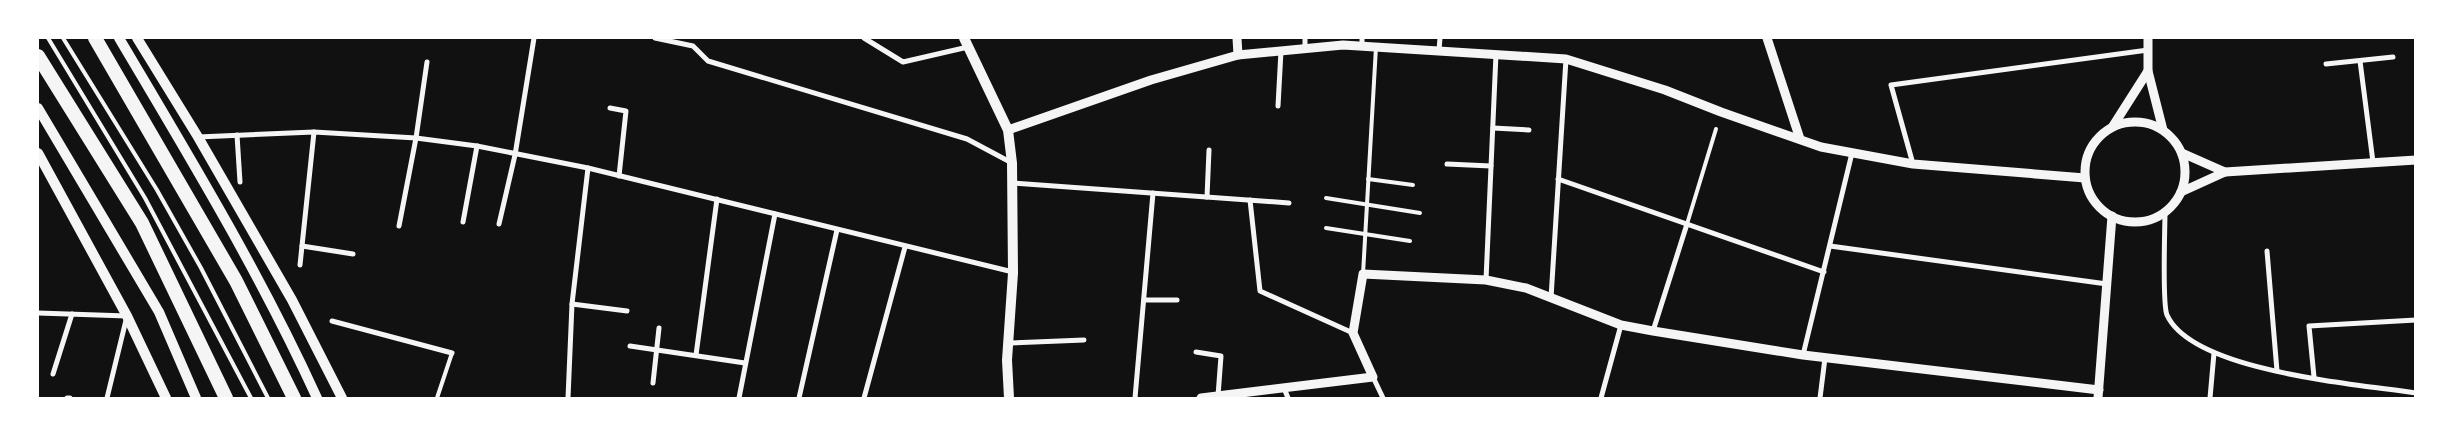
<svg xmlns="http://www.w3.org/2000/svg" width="2453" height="436" font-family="'Titillium Web',sans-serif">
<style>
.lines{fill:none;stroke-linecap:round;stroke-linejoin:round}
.service{stroke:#f5f5f5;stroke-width:4}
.minor{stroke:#f5f5f5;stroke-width:5}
.tertiary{stroke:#f5f5f5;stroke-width:9}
.secondary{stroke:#f5f5f5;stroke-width:10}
.trunk{stroke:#f5f5f5;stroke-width:14}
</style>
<rect width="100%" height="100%" fill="#111"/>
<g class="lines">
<!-- service -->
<g class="service">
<polyline points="48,38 145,198 251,398"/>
<polyline points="63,38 157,190 201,268 268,398"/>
<polyline points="1368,179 1413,185"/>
<polyline points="1326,198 1420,213"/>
<polyline points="1687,224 1716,129"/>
<polyline points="1326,228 1410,241"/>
<polyline points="1363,274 1376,47"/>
<polyline points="437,398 452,353"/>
</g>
<!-- minor -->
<g class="minor">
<polyline points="655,38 693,46 708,61 967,139 1012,163"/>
<polyline points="864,38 903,62 968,47"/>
<polyline points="1362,46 1362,38"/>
<polyline points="1305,48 1305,38"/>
<polyline points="1439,50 1440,38"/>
<polyline points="2360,61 2373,162"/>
<polyline points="2326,64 2393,57"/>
<polyline points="1278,106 1281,51"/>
<polyline points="610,108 626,111 619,176"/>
<polyline points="1493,128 1529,130"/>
<polyline points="237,135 240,182"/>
<polyline points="198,137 314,132 416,138 477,146 588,168 1013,272"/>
<polyline points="1447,164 1491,166"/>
<polyline points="1913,164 1891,85 2148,50"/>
<polyline points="1558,179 1824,272"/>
<polyline points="1014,183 1289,203"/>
<polyline points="1207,197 1209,150"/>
<polyline points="1250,200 1260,291 1353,333"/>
<path d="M2165,212C2165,229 2162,304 2167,315C2193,372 2358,384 2416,393"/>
<polyline points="463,222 477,146"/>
<polyline points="499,224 515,155 534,38"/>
<polyline points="399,226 416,138 427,62"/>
<polyline points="302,246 353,254"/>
<polyline points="1830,246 2107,284"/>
<polyline points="2267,251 2277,371"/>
<polyline points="300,265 314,132"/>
<polyline points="1486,280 1496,54"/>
<polyline points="1551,298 1566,59"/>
<polyline points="1144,300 1177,300"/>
<polyline points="572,304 627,311"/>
<polyline points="38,313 127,316 107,398"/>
<polyline points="332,321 452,353"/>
<polyline points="1653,331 1687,224"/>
<polyline points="1010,343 1084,340"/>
<polyline points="630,346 745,363"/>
<polyline points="1196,352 1221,356 1218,396"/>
<polyline points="696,355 717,199"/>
<polyline points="1803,355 1852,153"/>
<polyline points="53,374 72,314"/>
<polyline points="1373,377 1383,398"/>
<polyline points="2314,377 2309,326 2416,320"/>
<polyline points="653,383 659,328"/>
<polyline points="1284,388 1288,398"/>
<polyline points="67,398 70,398"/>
<polyline points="568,398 572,304 588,168"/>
<polyline points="739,398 775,214"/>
<polyline points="799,398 837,230"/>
<polyline points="864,398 905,247"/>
<polyline points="1135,398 1153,193"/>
<polyline points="1601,398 1621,325"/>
<polyline points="1820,398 1825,358"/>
<polyline points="2210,398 2214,353"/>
</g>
<!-- tertiary -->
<g class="tertiary">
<polyline points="1237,38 1238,55"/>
<polyline points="1767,38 1800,139"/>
<polyline points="2148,38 2148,71 2163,130"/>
<circle cx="2135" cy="172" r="50"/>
<polyline points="2113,126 2148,71"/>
<polyline points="1008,130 1151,80 1238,55 1343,45 1566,59 1665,90 1721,112 1821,147 1913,164 2085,178"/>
<polyline points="2182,153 2225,172"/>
<polyline points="2181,192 2225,172 2416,160"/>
<polyline points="1201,398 1373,377 1353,333 1363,274 1486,280 1526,288 1621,325 1653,331 1803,355 2099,390"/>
<polyline points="2098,398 2112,216"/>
</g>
<!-- secondary -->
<g class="secondary">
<path d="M119,38C189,156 260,273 317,398"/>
<polyline points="137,38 198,137 292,300 342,398"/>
<polyline points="964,38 1008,130 1012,163 1013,273 1007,360 1009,398"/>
<polyline points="38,108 159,312 196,398"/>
<polyline points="38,153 127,316 166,398"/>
</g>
<!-- trunk -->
<g class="trunk">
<polyline points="95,38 236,281 294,398"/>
<polyline points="38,56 142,223 226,398"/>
</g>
</g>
<!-- border -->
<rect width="2453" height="436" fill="none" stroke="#ffffff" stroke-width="78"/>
</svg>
